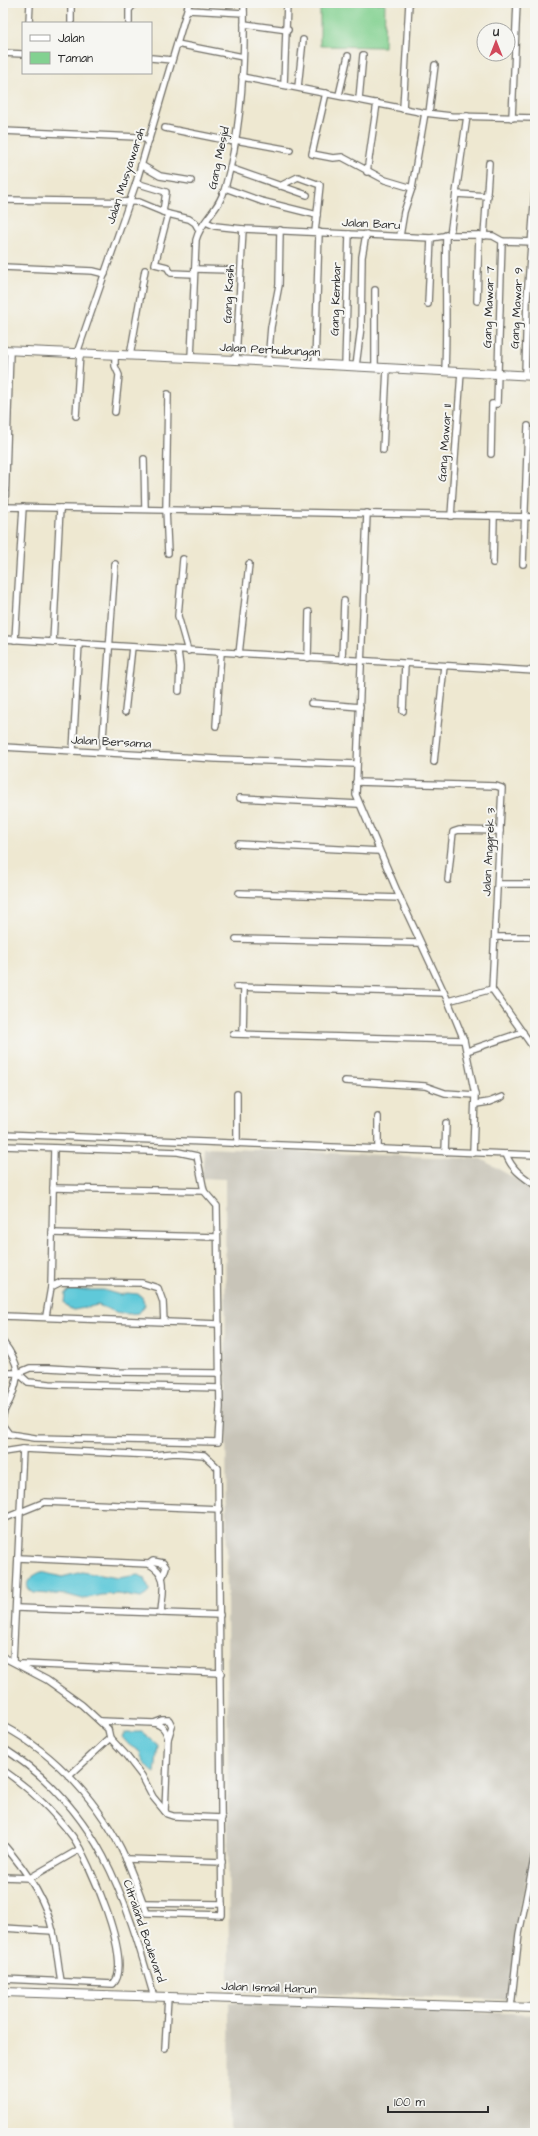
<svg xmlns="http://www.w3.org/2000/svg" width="538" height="2136" font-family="'Architects Daughter',sans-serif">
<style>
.industrial{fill:#c8c4b8}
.green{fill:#83d191;stroke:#577e5e}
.water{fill:#5fc9d9;stroke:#457a82}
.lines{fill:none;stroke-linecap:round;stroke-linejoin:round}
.street-casing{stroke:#6f6d65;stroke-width:8}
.secondary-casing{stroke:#6f6d65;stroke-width:10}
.street{stroke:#fff;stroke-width:5.5}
.secondary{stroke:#fff;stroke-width:8}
.labels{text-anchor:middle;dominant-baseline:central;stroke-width:4;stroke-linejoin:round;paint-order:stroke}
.street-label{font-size:12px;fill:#2b2b2b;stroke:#f6f6f2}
</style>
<rect width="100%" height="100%" fill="#f6f6f2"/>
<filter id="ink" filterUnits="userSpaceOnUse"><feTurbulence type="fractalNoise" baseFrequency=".025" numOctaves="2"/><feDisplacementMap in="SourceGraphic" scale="8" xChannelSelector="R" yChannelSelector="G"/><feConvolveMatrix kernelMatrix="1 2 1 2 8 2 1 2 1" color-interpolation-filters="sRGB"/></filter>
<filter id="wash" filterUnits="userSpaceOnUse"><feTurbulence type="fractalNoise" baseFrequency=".012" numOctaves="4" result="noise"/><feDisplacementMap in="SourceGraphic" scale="16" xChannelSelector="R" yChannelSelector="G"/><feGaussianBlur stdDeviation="0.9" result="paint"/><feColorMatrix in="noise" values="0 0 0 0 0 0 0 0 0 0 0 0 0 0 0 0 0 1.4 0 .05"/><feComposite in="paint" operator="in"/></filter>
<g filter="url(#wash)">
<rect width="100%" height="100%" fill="#eee8d1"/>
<!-- industrial -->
<g class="industrial">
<polygon points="204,1148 481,1159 535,1190 535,1837 534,1854 518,1914 511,2000 229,1991 225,1179 202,1178"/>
<polygon points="229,2002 535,2014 535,2133 230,2133"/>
</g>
<!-- green -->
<polygon class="green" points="320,3 385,3 384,47 320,46"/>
<!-- water -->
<g class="water">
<polygon points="70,1290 103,1290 120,1295 127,1293 138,1294 142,1297 145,1305 139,1313 127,1314 116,1312 98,1305 74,1310 69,1308 64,1303 65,1293"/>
<path d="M41,1572L62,1577L82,1572L118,1578L138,1575L145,1578L149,1590L147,1594L141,1598L117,1594L102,1595L83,1599L68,1595L34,1593C20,1585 31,1576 41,1572Z"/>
<path d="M125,1732H142L158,1745L155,1773C149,1770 141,1759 140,1752L129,1745L122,1737Z"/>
</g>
</g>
<g filter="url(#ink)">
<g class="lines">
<!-- street casing -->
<g class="street-casing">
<g id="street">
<polyline points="188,10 244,13"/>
<polyline points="29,23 30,3"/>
<polyline points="71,23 71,3"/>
<polyline points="129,23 129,10 135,3"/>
<polyline points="244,24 288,30"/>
<polyline points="177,44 243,57"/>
<polyline points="3,53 23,54"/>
<polyline points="151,58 172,60"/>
<polyline points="242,77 425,113 451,116 535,118"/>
<polyline points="284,85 287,3"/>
<polyline points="298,87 303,40"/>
<polyline points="326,93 312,154 333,158 342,157 385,180 412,188"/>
<polyline points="339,95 348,56"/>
<polyline points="359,99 363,55"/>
<polyline points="403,109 409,3"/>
<polyline points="429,113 435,65"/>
<polyline points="512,118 517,3"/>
<polyline points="165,128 235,142"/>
<polyline points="3,131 137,137 149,140"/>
<polyline points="235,140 290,150"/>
<polyline points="141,165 160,176 191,181"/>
<polyline points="230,168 307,195"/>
<polyline points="367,172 377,103"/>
<polyline points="136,183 166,192 163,212"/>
<polyline points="280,186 298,177 320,185 315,232"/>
<polyline points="225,188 261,201 317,215"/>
<polyline points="456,194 488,196"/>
<polyline points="3,200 139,202 168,214 189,219 195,223 199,230"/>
<polyline points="168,214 155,264 167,267 171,273 194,274"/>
<polyline points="206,222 215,226 243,229 431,238 450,235 479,235 493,236 502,241 535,242"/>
<polyline points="450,235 467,116"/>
<polyline points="400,236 404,212 412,188 425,113"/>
<polyline points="484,236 489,163"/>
<polyline points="3,267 93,271 105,274"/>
<polyline points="195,269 230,270"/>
<polyline points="477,301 479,235"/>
<polyline points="428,304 431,238"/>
<polyline points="77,353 136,183 189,3"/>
<polyline points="115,356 115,366 119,375 115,412"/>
<polyline points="130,356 145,270"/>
<path d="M191,358L196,240C200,222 220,209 225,188C242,129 245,64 244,3"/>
<polyline points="236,360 243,229"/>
<polyline points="268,362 271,327 279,285 280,230"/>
<polyline points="315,365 319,232"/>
<polyline points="345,366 349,234"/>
<polyline points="356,366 361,327 362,257 366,234"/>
<polyline points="375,367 375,290"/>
<path d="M445,371C447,326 445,281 446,235"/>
<polyline points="525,375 527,299 535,191"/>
<polyline points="168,394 166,509 168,553"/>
<polyline points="76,416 80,353"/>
<polyline points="383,450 387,368"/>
<polyline points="491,454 492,404 497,404 502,241"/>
<polyline points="144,459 145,509"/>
<polyline points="3,507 535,517"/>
<polyline points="5,507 10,351"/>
<polyline points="367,513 356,795 400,898 448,1001 464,1040 475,1095 473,1153"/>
<polyline points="451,516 461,372"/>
<polyline points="183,559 178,616 188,651"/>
<polyline points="493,563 494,517"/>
<polyline points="523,564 528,426"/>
<polyline points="3,639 535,671"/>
<polyline points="15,640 23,507"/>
<polyline points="53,642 60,508"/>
<polyline points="178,651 180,667 179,691"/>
<polyline points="239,654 249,564"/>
<polyline points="308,658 309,612"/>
<polyline points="342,660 344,601"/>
<polyline points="311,703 360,707"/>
<polyline points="403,711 405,664"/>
<polyline points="125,712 132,647"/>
<polyline points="216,726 221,653"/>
<polyline points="3,747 217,759 356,764"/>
<polyline points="73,751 79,643"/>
<polyline points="102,752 115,564"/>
<polyline points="434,762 444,666"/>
<polyline points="356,782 496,786 502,788 492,989 535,1050"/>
<polyline points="240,798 358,804"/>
<polyline points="238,844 379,851"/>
<polyline points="448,880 453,832 459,830 500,831"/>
<polyline points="499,884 535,884"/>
<polyline points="239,893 400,898"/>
<polyline points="495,937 528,937"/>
<polyline points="236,939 420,943"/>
<polyline points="236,987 444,993"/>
<polyline points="448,1001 492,989"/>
<polyline points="233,1034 464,1040"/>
<polyline points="243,1034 244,988"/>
<polyline points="467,1051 523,1032"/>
<polyline points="345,1081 425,1086 445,1093 475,1095"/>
<polyline points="237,1094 237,1144"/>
<polyline points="476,1104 489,1102 502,1097"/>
<polyline points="3,1134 535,1155"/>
<polyline points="3,1146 178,1152 197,1156 204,1191 217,1206 220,1407 218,1442 35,1438 9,1434 3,1426"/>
<polyline points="378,1149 378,1117"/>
<polyline points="445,1152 446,1123"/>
<path d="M506,1154C512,1170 522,1176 535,1185"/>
<polyline points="53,1188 204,1191"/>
<polyline points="52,1233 216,1237"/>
<polyline points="51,1287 54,1148"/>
<polyline points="3,1316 219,1324"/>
<polyline points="46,1316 51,1287 61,1282 142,1283 158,1288 163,1302 164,1322"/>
<path d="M3,1342C20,1364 21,1375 10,1400C7,1405 4,1410 3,1415"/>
<polyline points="3,1373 18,1373 30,1368 49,1368 116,1372 220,1373"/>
<polyline points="18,1373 28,1382 50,1384 220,1388"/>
<path d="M3,1452L23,1449L154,1455L175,1453L204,1455L218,1468L222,1915L147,1913C140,1895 134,1877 126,1859C101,1804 56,1754 3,1726"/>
<polyline points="3,1519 45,1502 220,1509"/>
<path d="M18,1558L149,1564C170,1575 162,1592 161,1613"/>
<polyline points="149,1564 153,1561 163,1563 166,1567 163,1576"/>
<polyline points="16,1608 220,1615"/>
<polyline points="3,1657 47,1680 82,1705 108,1729 110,1738 125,1754 142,1776 153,1797 167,1814 173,1816 222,1818"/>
<polyline points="13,1661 23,1449"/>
<polyline points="21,1664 221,1673"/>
<path d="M100,1721L154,1723C163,1726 166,1730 168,1739L165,1811"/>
<polyline points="154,1723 162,1720 169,1720 172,1726 168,1739"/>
<path d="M3,1748C99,1809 124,1893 154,1997"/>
<path d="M3,1770C29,1788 54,1812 73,1837C88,1859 135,1964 113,1984L3,1979"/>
<polyline points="69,1776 110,1738"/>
<path d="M3,1844C25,1869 46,1899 53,1932C57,1948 58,1965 61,1981"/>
<polyline points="126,1859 222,1862"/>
<polyline points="3,1877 30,1878 80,1849"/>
<polyline points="143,1903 222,1904"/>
<polyline points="3,1928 53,1931"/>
<polyline points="511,2007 519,1934 535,1854"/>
<polyline points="165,2048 168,1997"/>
</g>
</g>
<!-- secondary casing -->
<g class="secondary-casing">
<g id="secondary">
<polyline points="3,350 236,360 535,376"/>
<polyline points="3,1992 535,2008"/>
</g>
</g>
<!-- street -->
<use href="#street" class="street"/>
<!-- secondary -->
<use href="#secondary" class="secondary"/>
</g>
</g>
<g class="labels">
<!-- street labels -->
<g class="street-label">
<text transform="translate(219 158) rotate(-78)">Gang Mesjid</text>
<text transform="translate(126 176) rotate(-72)">Jalan Musyawarah</text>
<text transform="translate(371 224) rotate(3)">Jalan Baru</text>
<text transform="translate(229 294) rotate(-87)">Gang Kasih</text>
<text transform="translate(336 299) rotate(-88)">Gang Kembar</text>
<text transform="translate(489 307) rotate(-88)">Gang Mawar 7</text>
<text transform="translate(517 308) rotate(-87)">Gang Mawar 9</text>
<text transform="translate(270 350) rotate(3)">Jalan Perhubungan</text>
<text transform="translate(445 443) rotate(-86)">Gang Mawar 11</text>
<text transform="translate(111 742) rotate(3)">Jalan Bersama</text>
<text transform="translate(489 852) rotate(-87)">Jalan Anggrek 3</text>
<text transform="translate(144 1931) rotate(71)">Citraland Boulevard</text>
<text transform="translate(269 1988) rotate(2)">Jalan Ismail Harun</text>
</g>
</g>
<!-- margin -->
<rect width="538" height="2136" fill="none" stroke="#f6f6f2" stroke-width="16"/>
<!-- legend -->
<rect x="22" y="22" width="130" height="52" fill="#f6f6f2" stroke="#a5a5a2"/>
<rect x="30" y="35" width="20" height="6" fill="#ffffff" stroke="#a5a5a2"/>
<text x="58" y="42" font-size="12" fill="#2b2b2b">Jalan</text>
<rect x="30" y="52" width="20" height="12" fill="#83d191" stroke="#a5a5a2"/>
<text x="58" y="62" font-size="12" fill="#2b2b2b">Taman</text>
<!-- north arrow -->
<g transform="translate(496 42)"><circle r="19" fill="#f6f6f2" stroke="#a5a5a2"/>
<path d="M0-3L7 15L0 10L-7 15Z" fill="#d1495b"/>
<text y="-6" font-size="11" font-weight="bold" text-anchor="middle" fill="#2b2b2b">U</text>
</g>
<!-- scale -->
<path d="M388 2106v6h100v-6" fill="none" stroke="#2b2b2b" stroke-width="2"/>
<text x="394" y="2106" font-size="12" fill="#2b2b2b" stroke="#f6f6f2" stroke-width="3" paint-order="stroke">100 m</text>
</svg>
